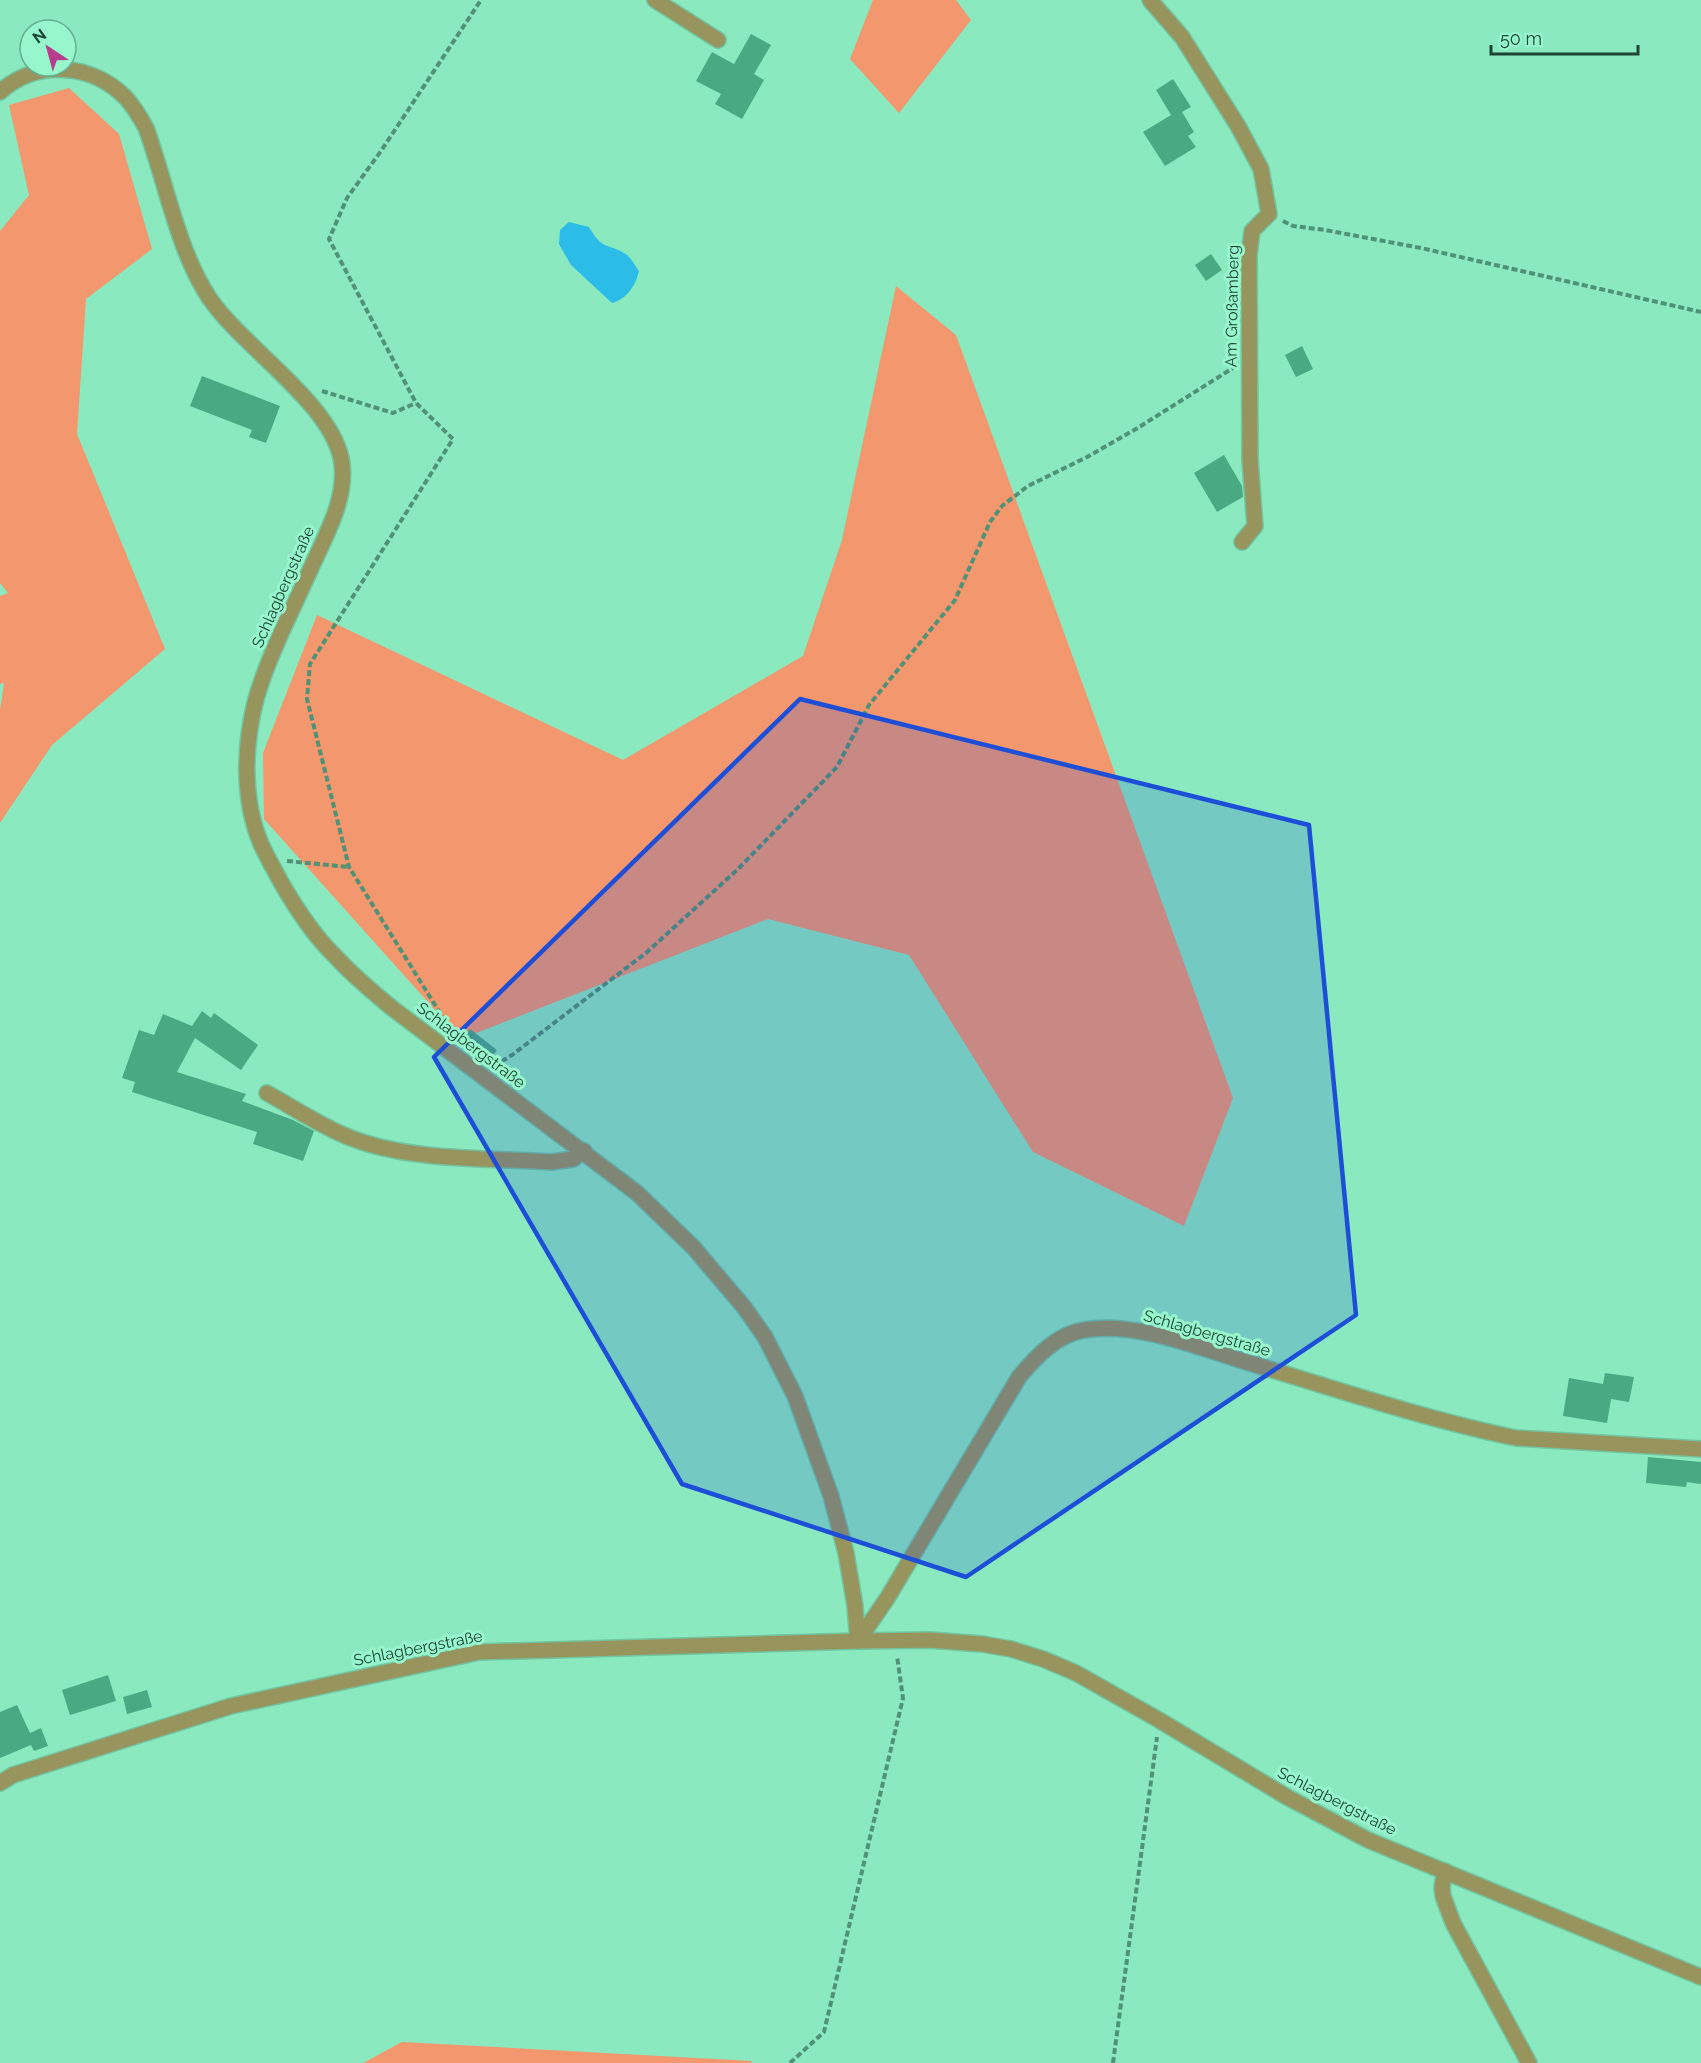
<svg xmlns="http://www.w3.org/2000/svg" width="1701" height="2063" font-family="Raleway,sans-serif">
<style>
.green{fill:#f3976e}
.water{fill:#2cbce8}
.building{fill:#49a983}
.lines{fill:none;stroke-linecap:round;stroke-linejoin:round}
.minor-casing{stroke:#72c5a1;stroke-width:18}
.path{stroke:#509276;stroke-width:4;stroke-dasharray:6 3;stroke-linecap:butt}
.minor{stroke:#98945e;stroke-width:15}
.marked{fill:#1d4ed8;fill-opacity:0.2;stroke:#1d4ed8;stroke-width:4.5;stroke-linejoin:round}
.labels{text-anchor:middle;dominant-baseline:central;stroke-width:6;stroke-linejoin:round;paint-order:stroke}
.street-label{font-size:16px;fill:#1d4535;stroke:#97f6cc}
</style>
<rect width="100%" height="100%" fill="#8ae9bf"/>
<!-- green -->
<g class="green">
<polygon points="873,0 956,0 971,20 899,113 850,59"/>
<polygon points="69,88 119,134 152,249 86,299 77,434 165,649 52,745 0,823 0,710 4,683 0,684 0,596 8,593 0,583 0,231 29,195 9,105"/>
<polygon points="896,286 956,335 1233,1098 1184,1226 1033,1152 909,955 768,919 461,1039 264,819 263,753 317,615 623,760 803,656 842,540"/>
<polygon points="402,2042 752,2061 751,2063 363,2063"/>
</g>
<!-- water -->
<path class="water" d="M569,222L589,227C603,252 608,242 627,255C632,259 635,266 639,271C636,285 627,299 612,303L571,265L559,244L560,230Z"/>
<!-- building -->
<g class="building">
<polygon points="751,34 771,45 754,74 764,80 742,119 715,104 721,94 696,81 712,52 734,64"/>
<polygon points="1173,79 1191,107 1182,112 1194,132 1188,136 1196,147 1165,166 1143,132 1171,115 1156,90"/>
<polygon points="1211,254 1222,270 1206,281 1195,265"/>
<polygon points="1302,346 1313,369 1296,377 1285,355"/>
<polygon points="202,376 280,406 266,443 249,437 252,430 190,406"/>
<polygon points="1224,455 1242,486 1243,497 1217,512 1194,473"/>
<polygon points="202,1011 211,1018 214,1013 258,1045 241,1070 195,1038 177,1072 246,1094 242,1101 293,1120 314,1131 303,1161 253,1144 257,1132 132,1092 135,1082 122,1078 139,1030 154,1035 163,1014 192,1026"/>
<polygon points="470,1029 497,1050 486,1065 459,1043"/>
<polygon points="1605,1373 1634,1377 1629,1402 1611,1399 1607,1423 1563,1416 1569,1378 1603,1384"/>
<polygon points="1648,1457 1701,1462 1701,1484 1687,1482 1686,1487 1646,1483"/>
<polygon points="108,1675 116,1701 70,1715 62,1690"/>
<polygon points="147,1690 152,1707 127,1714 123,1697"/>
<polygon points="17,1705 30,1733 41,1728 48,1746 34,1751 31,1745 0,1758 0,1712"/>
</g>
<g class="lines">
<!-- minor casing -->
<g class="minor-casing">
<g id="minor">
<polyline points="655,0 718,40"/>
<polyline points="1150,0 1182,37 1238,126 1261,169 1269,214 1252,231 1249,255 1250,460 1255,526 1242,542"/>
<path d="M0,92C37,59 92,63 126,98C134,107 140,117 146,128C166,182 178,252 210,299C244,348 329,402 341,458C349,495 326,535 311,568C292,611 269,654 256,699C244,745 242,799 261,844C267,857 275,871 282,884C297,910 314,936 336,957C353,976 373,992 392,1008L637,1193L693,1247L744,1307L765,1337L795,1396L831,1496L846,1553L855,1606L858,1641"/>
<path d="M267,1093C294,1108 322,1127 351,1138C409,1161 489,1158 551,1162L573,1159L584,1151"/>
<path d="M858,1641L888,1597L1019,1377C1036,1357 1057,1334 1084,1330C1138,1321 1202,1349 1253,1364C1338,1390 1429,1420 1516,1438L1701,1449"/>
<polyline points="0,1783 13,1775 231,1706 479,1652 858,1641 929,1640 982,1644 1011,1649 1043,1659 1076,1673 1159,1720 1287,1797 1368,1840 1701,1977"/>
<polyline points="1445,1871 1442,1887 1443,1896 1453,1923 1529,2063"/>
</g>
</g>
<!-- path -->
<g class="path">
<polyline points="1283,221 1293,226 1325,230 1421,248 1701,312"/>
<polyline points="322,391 393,413 416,403"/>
<polyline points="287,861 349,867"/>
<polyline points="450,1029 349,867 307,699 310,664 453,439 416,403 329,239 347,198 381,151 481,0"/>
<polyline points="494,1066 512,1055 646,953 737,870 837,767 869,705 955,600 990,522 1002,506 1028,486 1087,457 1136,429 1233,368"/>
<polyline points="790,2063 824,2032 903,1698 897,1656"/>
<polyline points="1113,2063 1157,1737"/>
</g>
<!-- minor -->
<use href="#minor" class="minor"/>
</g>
<!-- marked area -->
<path class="marked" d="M800,699L1309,825L1356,1315L966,1577L682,1484L434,1057Z"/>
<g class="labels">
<!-- street labels -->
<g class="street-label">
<text transform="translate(1232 306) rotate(-89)">Am Großamberg</text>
<text transform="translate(283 587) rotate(-66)">Schlagbergstraße</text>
<text transform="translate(471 1045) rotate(37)">Schlagbergstraße</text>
<text transform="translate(1207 1333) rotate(16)">Schlagbergstraße</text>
<text transform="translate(418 1648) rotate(-11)">Schlagbergstraße</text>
<text transform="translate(1337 1801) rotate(27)">Schlagbergstraße</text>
</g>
</g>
<!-- north arrow -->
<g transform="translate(48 48) rotate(324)"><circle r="28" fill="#97f6cc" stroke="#66af90" stroke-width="1.5"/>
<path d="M0-4.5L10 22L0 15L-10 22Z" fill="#b73c8c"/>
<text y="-9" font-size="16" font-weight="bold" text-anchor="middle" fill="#1d4535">N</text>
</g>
<!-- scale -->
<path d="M1491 45v9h147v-9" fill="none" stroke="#1d4535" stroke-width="3"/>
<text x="1500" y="45" font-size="18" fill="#1d4535" stroke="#97f6cc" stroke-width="4.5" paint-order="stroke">50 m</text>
</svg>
